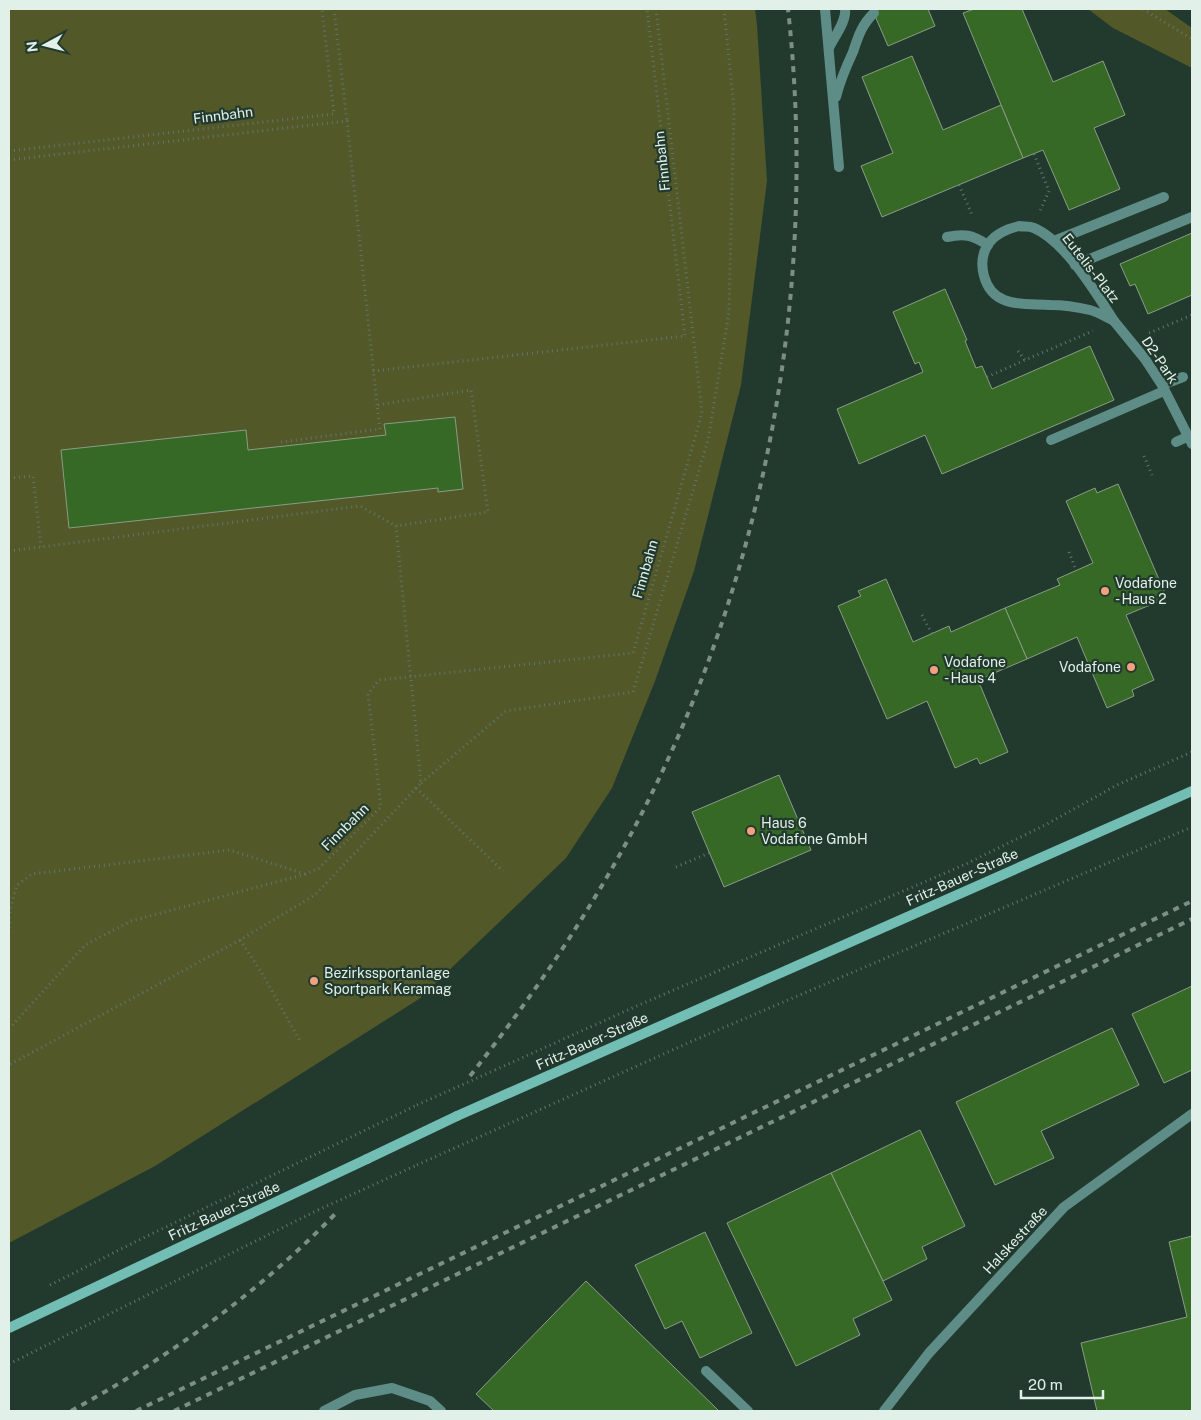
<svg xmlns="http://www.w3.org/2000/svg" width="1201" height="1420" font-family="'Public Sans',sans-serif">
<style>
.green{fill:#525828}
.building{fill:#366926;stroke:#8a9c86}
.lines{fill:none;stroke-linecap:round;stroke-linejoin:round}
.path{stroke:#61766b;stroke-width:3;stroke-dasharray:1 4;stroke-linecap:butt}
.service{stroke:#5e8c87;stroke-width:10}
.minor{stroke:#5e8c87;stroke-width:10}
.secondary{stroke:#72beb5;stroke-width:10}
.rail{stroke:#7b8f85;stroke-width:4;stroke-dasharray:6 6;stroke-linecap:butt}
.path-bridge{stroke:#61766b;stroke-width:3;stroke-dasharray:1 4;stroke-linecap:butt}
.secondary-bridge{stroke:#72beb5;stroke-width:10}
.poi-dot{fill:#f1a17d;stroke:#223a2e;stroke-width:2}
.labels{text-anchor:middle;dominant-baseline:central;stroke-width:4.5;stroke-linejoin:round;paint-order:stroke}
.street-label{font-size:14px;fill:#e1f0e8;stroke:#223a2e}
.poi-label{font-size:14px;fill:#e1f0e8;stroke:#223a2e;text-anchor:start}
</style>
<rect width="100%" height="100%" fill="#223a2e"/>
<!-- green -->
<g class="green">
<polygon points="9,9 755,9 757,25 767,181 741,385 694,571 655,681 612,788 566,858 419,999 155,1166 9,1243"/>
<polygon points="1088,9 1165,9 1192,28 1192,68 1113,28"/>
</g>
<!-- building -->
<g class="building">
<polygon points="872,9 928,9 935,26 888,46"/>
<polygon points="974,9 1022,9 1053,82 1103,61 1125,115 1094,128 1120,189 1069,210 1043,150 1023,158 963,13"/>
<polygon points="912,56 943,130 1001,105 1023,158 882,217 861,166 893,153 862,77"/>
<polygon points="1192,233 1192,295 1148,314 1135,284 1130,286 1120,264"/>
<polygon points="945,289 967,340 965,341 976,368 982,366 992,389 1090,346 1114,400 942,474 925,435 859,464 837,409 923,372 919,362 915,364 893,312"/>
<polygon points="455,417 463,489 438,492 438,488 69,528 61,450 246,430 248,450 386,435 384,424"/>
<polygon points="1118,484 1167,598 1126,615 1154,680 1132,690 1134,696 1107,708 1077,637 1027,659 1005,608 1060,585 1057,579 1093,563 1066,501 1095,488 1097,493"/>
<polygon points="886,579 913,642 949,626 951,632 1005,608 1027,659 978,680 1008,752 980,764 977,758 955,768 927,701 887,719 838,606 861,596 858,591"/>
<polygon points="779,775 811,850 724,887 692,812"/>
<polygon points="1192,986 1192,1070 1164,1083 1132,1014"/>
<polygon points="1112,1028 1139,1085 1041,1131 1054,1158 995,1185 956,1102"/>
<polygon points="920,1130 965,1226 922,1247 927,1259 883,1281 831,1173"/>
<polygon points="831,1173 892,1300 853,1319 860,1335 796,1366 727,1223"/>
<polygon points="705,1232 752,1333 700,1358 682,1321 665,1329 635,1265"/>
<polygon points="1192,1236 1192,1411 1097,1411 1081,1343 1187,1317 1169,1242"/>
<polygon points="586,1281 719,1411 494,1411 476,1394"/>
</g>
<g class="lines">
<!-- path -->
<g class="path">
<polyline points="334,9 347,121"/>
<polyline points="1143,9 1192,39"/>
<polyline points="9,151 334,114 322,9"/>
<polyline points="1034,154 1049,191 1040,211"/>
<polyline points="9,160 347,121 377,405"/>
<polyline points="959,185 973,217"/>
<polyline points="1149,333 1192,315"/>
<polyline points="1018,351 1025,360 1093,331"/>
<polyline points="373,371 685,336 647,9"/>
<polyline points="987,377 1025,360"/>
<polyline points="281,442 380,429 377,405 471,390 488,512 396,526"/>
<polyline points="1144,456 1152,475"/>
<polyline points="9,478 33,476 41,547"/>
<polyline points="9,551 360,506 396,526 421,783 315,895 240,940 9,1065"/>
<polyline points="1069,552 1076,570"/>
<polyline points="922,615 932,634"/>
<polyline points="421,783 506,711 633,692 708,440 729,312 734,107 724,9"/>
<polyline points="416,788 503,871"/>
<polyline points="676,867 709,853"/>
<polyline points="9,933 10,909 17,885 32,874 230,850 305,874"/>
<polyline points="240,940 263,975 300,1041"/>
<polyline points="9,1029 85,945 131,921 306,874 319,868 381,807 368,694 379,680 633,653 702,413 656,9"/>
<polyline points="495,1070 639,1005 966,864 1047,824 1117,785 1192,752"/>
<polyline points="417,1165 697,1039 1192,827"/>
<polyline points="50,1285 135,1242 417,1105"/>
<polyline points="9,1364 318,1210"/>
</g>
<!-- service -->
<g class="service">
<polyline points="825,9 839,167"/>
<path d="M829,48C834,37 847,21 845,9"/>
<path d="M836,97C840,81 846,67 853,52C858,37 862,24 874,13"/>
<path d="M947,237C965,233 972,235 988,245"/>
<polyline points="1054,241 1164,197"/>
<polyline points="1075,265 1192,217"/>
<polyline points="1162,385 1183,377"/>
<polyline points="1051,440 1164,391"/>
<polyline points="1176,442 1189,436"/>
<polyline points="706,1371 748,1411"/>
<polyline points="324,1411 355,1395 392,1388 430,1401 441,1411"/>
</g>
<!-- minor -->
<g class="minor">
<path d="M1019,226C1024,227 1029,226 1034,228C1065,241 1096,293 1114,321C1106,317 1098,312 1090,310C1077,307 1064,305 1051,305C1024,303 993,309 984,276C981,265 982,255 987,246C994,234 1006,229 1019,226Z"/>
<polyline points="1114,321 1145,359 1162,385 1192,444"/>
<polyline points="884,1411 929,1353 1064,1207 1192,1114"/>
</g>
<!-- secondary -->
<g class="secondary">
<polyline points="457,1116 1192,791"/>
<polyline points="9,1328 367,1159"/>
</g>
<!-- rail -->
<g class="rail">
<path d="M470,1076C514,1020 555,963 592,902C754,638 822,316 788,9"/>
<path d="M71,1411C168,1358 261,1291 338,1211"/>
<polyline points="136,1411 1192,901"/>
<polyline points="174,1411 1192,919"/>
</g>
<!-- path-bridge -->
<g class="path-bridge">
<polyline points="417,1105 495,1070"/>
<polyline points="318,1210 417,1165"/>
</g>
<!-- secondary-bridge -->
<polyline class="secondary-bridge" points="367,1159 457,1116"/>
</g>
<!-- markers -->
<g class="poi-dot">
<circle cx="1105" cy="591" r="5"/>
<circle cx="1131" cy="667" r="5"/>
<circle cx="934" cy="670" r="5"/>
<circle cx="751" cy="831" r="5"/>
<circle cx="314" cy="981" r="5"/>
</g>
<g class="labels">
<!-- street labels -->
<g class="street-label">
<text transform="translate(223 115) rotate(-7)">Finnbahn</text>
<text transform="translate(662 161) rotate(-96)">Finnbahn</text>
<text transform="translate(1091 268) rotate(52)">Eutelis-Platz</text>
<text transform="translate(1160 360) rotate(56)">D2-Park</text>
<text transform="translate(645 569) rotate(-74)">Finnbahn</text>
<text transform="translate(345 827) rotate(-45)">Finnbahn</text>
<text transform="translate(962 877) rotate(-24)">Fritz-Bauer-Straße</text>
<text transform="translate(592 1041) rotate(-24)">Fritz-Bauer-Straße</text>
<text transform="translate(224 1211) rotate(-25)">Fritz-Bauer-Straße</text>
<text transform="translate(1015 1240) rotate(-47)">Halskestraße</text>
</g>
<!-- poi labels -->
<g class="poi-label">
<text x="1115" y="583">Vodafone<tspan x="1115" dy="16">- Haus 2</tspan></text>
<text x="944" y="662">Vodafone<tspan x="944" dy="16">- Haus 4</tspan></text>
<text x="1121" y="667" text-anchor="end">Vodafone</text>
<text x="761" y="823">Haus 6<tspan x="761" dy="16">Vodafone GmbH</tspan></text>
<text x="324" y="973">Bezirkssportanlage<tspan x="324" dy="16">Sportpark Keramag</tspan></text>
</g>
</g>
<!-- border -->
<rect width="1201" height="1420" fill="none" stroke="#e1f0e8" stroke-width="20"/>
<!-- north arrow -->
<g transform="translate(45 45) rotate(263)" stroke="#223a2e" stroke-width="4" paint-order="stroke">
<path d="M0-4L9 19L0 12L-9 19Z" fill="#e1f0e8"/>
<text y="-8" font-size="14" font-weight="bold" text-anchor="middle" fill="#e1f0e8">N</text>
</g>
<!-- scale -->
<path d="M1021 1390v8h82v-8" fill="none" stroke="#e1f0e8" stroke-width="2.5"/>
<text x="1028" y="1390" font-size="15" fill="#e1f0e8" stroke="#223a2e" stroke-width="4" paint-order="stroke">20 m</text>
</svg>
